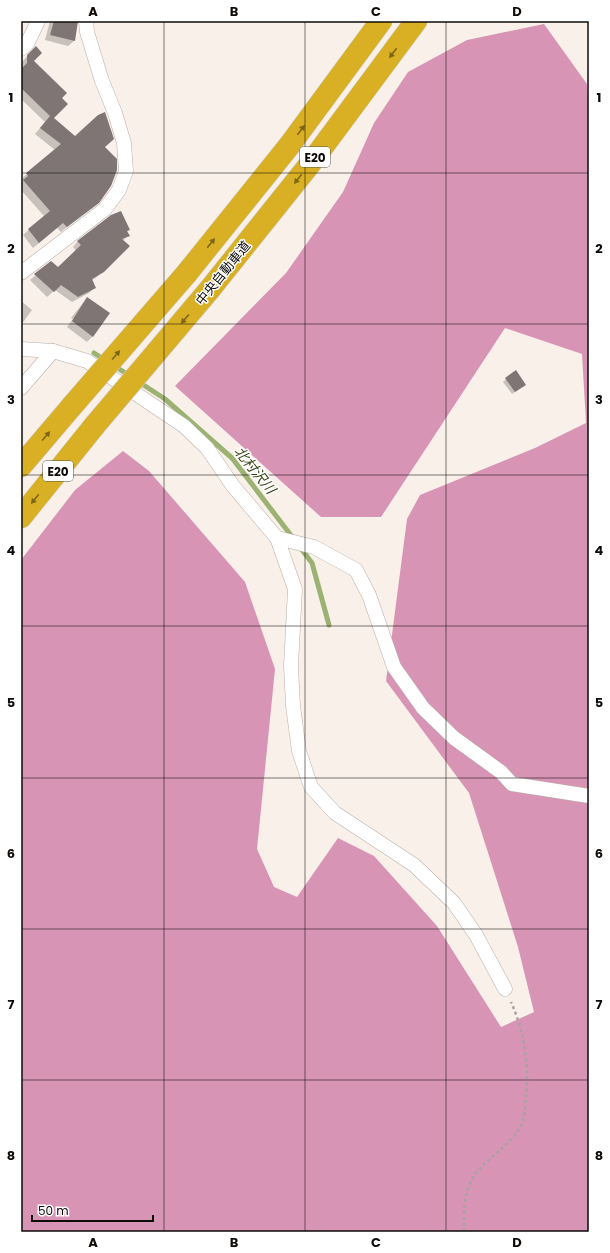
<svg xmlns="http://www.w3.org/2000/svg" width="610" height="1253" font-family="Poppins,'Noto Sans JP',sans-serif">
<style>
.forest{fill:#d794b5}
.shadow{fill:#0003}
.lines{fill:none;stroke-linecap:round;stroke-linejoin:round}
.stream{stroke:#9bb272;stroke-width:5}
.building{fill:#7f7574}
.street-casing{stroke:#b8afaa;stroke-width:15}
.highway-casing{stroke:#cfcece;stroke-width:23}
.path{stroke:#a9a29e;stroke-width:2.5;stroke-dasharray:3 3;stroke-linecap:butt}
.street{stroke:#fff;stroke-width:14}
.highway{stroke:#d9b023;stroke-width:22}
.highway-bridge-casing{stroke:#cfcece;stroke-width:23;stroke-linecap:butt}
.highway-bridge{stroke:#d9b023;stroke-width:22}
.oneway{fill:#7e6617}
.grid{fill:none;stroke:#0e0b09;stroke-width:1;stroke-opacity:0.55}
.labels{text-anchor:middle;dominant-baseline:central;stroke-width:3;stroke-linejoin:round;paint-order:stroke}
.shield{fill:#fff;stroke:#565453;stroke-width:1}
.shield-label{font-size:12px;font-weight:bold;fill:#0e0b09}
.street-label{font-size:13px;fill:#0e0b09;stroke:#fff}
.water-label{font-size:14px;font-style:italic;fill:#364415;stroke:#fff}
.neatline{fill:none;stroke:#0e0b09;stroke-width:1.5}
.grid-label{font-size:13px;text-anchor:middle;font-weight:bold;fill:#0e0b09}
</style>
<rect width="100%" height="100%" fill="#f9f0ea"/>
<!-- forest -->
<polygon class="forest" points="544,24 587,84 589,115 589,1232 21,1232 21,560 75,490 123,451 149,471 245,582 275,669 257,849 274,887 297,897 338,838 374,856 437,926 501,1027 534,1012 518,947 469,793 386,681 407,519 420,495 535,448 586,423 582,354 505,328 381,517 321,517 175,386 286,273 343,192 374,123 408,72 467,40"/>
<!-- shadow -->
<g class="shadow">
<polygon points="50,21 77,21 74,41 68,46 45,40"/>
<polygon points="30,53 33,61 61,98 52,118 75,137 104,147 98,202 61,232 57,228 33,248 23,235 44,216 21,190 21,183 23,181 21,179 55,150 35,134 45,122 21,99 22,62"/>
<polygon points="128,230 127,232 128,235 123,241 128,246 97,277 91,281 95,287 89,293 72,302 55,290 47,297 30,280 51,262 58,268 76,251 73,247 78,241"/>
<polygon points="87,298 93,336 87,342 67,327 73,319 71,318"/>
<polygon points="21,301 32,310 21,325"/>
<polygon points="506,379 522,387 512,394 503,382"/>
</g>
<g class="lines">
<!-- stream -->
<g class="stream">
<polyline points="94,353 105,360"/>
<polyline points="113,365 130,376"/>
<polyline points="139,382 165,399 232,458 293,538"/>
<polyline points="299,546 312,563 329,625"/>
</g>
</g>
<!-- building -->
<g class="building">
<polygon points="54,21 78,21 75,41 50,35"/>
<polygon points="36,46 42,53 34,61 67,93 62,98 68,104 54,118 75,136 98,115 105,112 114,139 105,147 117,159 117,170 111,186 99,203 67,227 63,223 39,243 28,229 50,211 23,180 28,176 26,173 61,144 40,128 50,116 21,88 21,69 27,63 27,55"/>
<polygon points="121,211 130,230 127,231 130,236 122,239 130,246 104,272 92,279 96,288 78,297 61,285 54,292 34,274 51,261 58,267 81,245 77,241 111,215"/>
<polygon points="87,297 110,313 93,337 72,321"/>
<polygon points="516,370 526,385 515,392 505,378"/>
</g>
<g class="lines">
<!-- street casing -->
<g class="street-casing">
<g id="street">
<polyline points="21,49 27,44 38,21"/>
<polyline points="21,273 105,209 119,190 126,171 124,143 115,113 102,81 87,32 86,21"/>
<polyline points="21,349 53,351 87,361 184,426 207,448 233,486 277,538 295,589 291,666 293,706 299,751 311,787 335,813 414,865 454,903 476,935 505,989"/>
<polyline points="21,388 53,351"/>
<polyline points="277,538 314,547 356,570 369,595 394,667 423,708 454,738 501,772 512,784 589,796"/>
</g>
</g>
<!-- highway casing -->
<g class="highway-casing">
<g id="highway">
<polyline points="187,273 289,146 381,21"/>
<polyline points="210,289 310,164 416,21"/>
<polyline points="21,466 72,406"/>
<polyline points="21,517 95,425"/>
</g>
</g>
<!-- path -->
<path class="path" d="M464,1232C464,1212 463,1190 476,1173C490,1156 511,1145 522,1124C524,1119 524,1112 525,1106C530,1070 526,1036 511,1002"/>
<!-- street -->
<use href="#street" class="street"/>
<!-- highway -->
<use href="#highway" class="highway"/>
<!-- highway-bridge casing -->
<g class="highway-bridge-casing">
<g id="highway-bridge">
<polyline points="72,406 187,273"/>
<polyline points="95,425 210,289"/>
</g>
</g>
<!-- highway-bridge -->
<use href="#highway-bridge" class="highway-bridge"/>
</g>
<!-- one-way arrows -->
<defs><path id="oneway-solid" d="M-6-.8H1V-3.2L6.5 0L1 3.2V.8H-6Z"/></defs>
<g class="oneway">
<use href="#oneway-solid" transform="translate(393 53) rotate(127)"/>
<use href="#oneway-solid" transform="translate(301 130) rotate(-54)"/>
<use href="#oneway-solid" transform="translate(298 179) rotate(128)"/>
<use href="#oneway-solid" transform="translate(211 243) rotate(-51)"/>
<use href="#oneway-solid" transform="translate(185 319) rotate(130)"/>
<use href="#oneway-solid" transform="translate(116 355) rotate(-49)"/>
<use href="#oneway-solid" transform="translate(46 436) rotate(-49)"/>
<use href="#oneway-solid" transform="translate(35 499) rotate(129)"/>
</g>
<!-- grid -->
<path class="grid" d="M164,21V1232M305,21V1232M446,21V1232M21,173H589M21,324H589M21,475H589M21,626H589M21,778H589M21,929H589M21,1080H589"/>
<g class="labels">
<!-- shield labels -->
<g class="shield">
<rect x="300" y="147" width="30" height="20" rx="3"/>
<rect x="43" y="461" width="30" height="20" rx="3"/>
</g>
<g class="shield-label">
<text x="315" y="157">E20</text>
<text x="58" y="471">E20</text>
</g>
<!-- street labels -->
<g class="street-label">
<text transform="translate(223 273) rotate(-51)">中央自動車道</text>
</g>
<!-- water labels -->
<g class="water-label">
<text transform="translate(255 470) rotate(51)">北村沢川</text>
</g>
</g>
<!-- border -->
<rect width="610" height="1253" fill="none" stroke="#ffffff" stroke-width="44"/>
<!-- scale -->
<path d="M32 1215v6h121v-6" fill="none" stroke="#0e0b09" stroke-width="2"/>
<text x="38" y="1215" font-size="12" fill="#0e0b09" stroke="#ffffff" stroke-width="3" paint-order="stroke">50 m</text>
<rect x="22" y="22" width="566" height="1209" class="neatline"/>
<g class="grid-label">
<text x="93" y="16">A</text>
<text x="234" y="16">B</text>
<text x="376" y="16">C</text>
<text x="517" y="16">D</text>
<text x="11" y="102">1</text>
<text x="599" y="102">1</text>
<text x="11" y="253">2</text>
<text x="599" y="253">2</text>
<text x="11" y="404">3</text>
<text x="599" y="404">3</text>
<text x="11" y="555">4</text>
<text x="599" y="555">4</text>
<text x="11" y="707">5</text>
<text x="599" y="707">5</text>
<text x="11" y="858">6</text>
<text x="599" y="858">6</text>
<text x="11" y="1009">7</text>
<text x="599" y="1009">7</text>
<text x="11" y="1160">8</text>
<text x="599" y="1160">8</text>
<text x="93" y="1247">A</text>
<text x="234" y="1247">B</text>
<text x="376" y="1247">C</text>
<text x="517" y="1247">D</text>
</g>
</svg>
